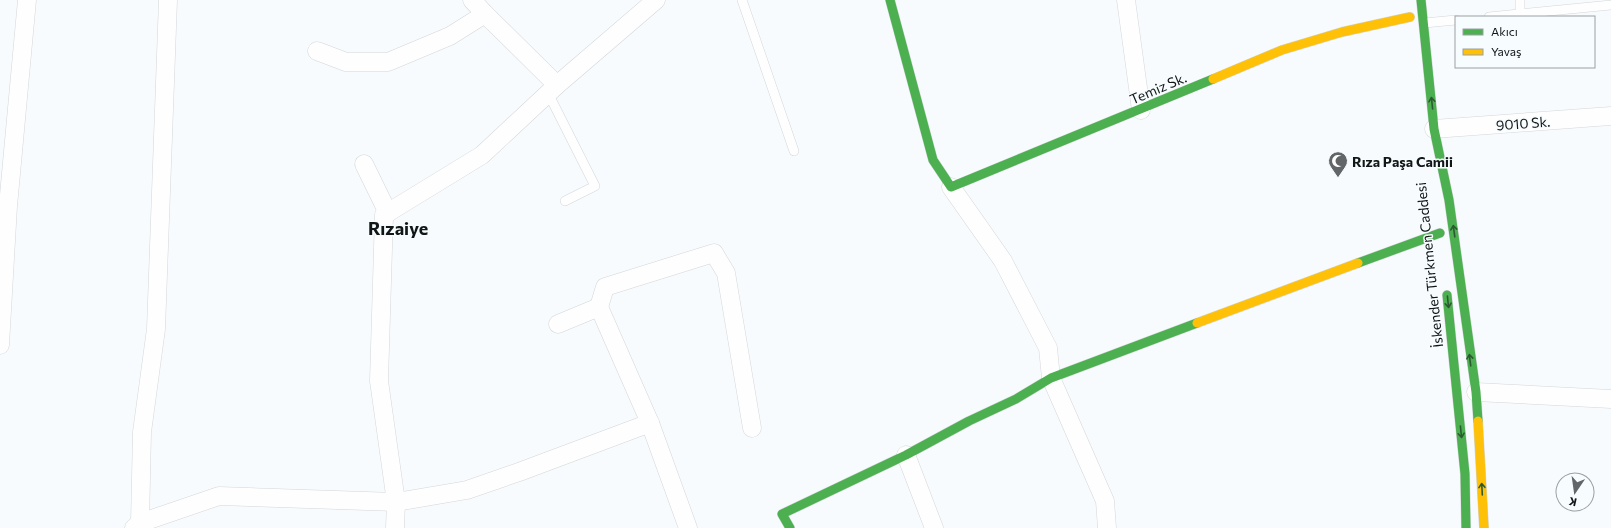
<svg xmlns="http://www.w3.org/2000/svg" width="1611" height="528" font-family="Commissioner,sans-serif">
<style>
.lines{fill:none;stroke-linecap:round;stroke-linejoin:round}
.lane-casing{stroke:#d3d7d8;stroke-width:10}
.street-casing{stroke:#d3d7d8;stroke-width:19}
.fast-casing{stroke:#d3d7d8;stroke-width:10}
.slow-casing{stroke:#d3d7d8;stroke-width:10}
.lane{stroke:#fefeff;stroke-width:9}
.street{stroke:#fefeff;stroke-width:18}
.fast{stroke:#4caf50;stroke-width:9}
.slow{stroke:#ffc107;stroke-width:9}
.oneway{stroke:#2c5b31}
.labels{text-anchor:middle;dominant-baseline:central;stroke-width:3;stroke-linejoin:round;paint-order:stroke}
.street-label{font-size:14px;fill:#111617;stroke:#f7fcfe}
.poi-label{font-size:14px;font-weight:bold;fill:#111617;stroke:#f7fcfe;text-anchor:start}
.district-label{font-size:18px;font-weight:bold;fill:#111617;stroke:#f7fcfe}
</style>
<rect width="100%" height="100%" fill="#f8fbfd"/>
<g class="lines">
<!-- lane casing -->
<g class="lane-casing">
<g id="lane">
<polyline points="742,0 794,151"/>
<polyline points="1520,0 1520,14"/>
<polyline points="1489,17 1611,5"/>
<polyline points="1424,23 1456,20"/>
<polyline points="548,93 595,186 565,201"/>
</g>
</g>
<!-- street casing -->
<g class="street-casing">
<g id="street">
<polyline points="472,0 485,14"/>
<polyline points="1126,0 1141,110"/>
<polyline points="317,51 346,62 388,62 450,36 485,14 557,85"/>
<polyline points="1434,129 1611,116"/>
<polyline points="364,164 388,213"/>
<polyline points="951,187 1003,261 1048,348 1051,378 1105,501 1107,528"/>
<polyline points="599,307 605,287 714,253 726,273 752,428"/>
<polyline points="558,324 599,307 650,423 688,528"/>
<polyline points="0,345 8,206 27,0"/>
<polyline points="1476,392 1611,399"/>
<polyline points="906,455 934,528"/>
<polyline points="140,523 142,432 156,329 168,0"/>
<polyline points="134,528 140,523 219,496 396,502 467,490 519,472 650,423"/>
<polyline points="395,528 396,502 379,381 384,215 482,155 557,85 656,0"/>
</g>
</g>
<!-- fast casing -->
<g class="fast-casing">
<g id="fast">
<polyline points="890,0 933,160 951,187 1213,79"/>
<polyline points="1421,0 1434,129 1449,200 1476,392 1478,421"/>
<polyline points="1358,263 1440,233"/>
<polyline points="1447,295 1465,474 1466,528"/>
<polyline points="790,528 782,514 906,455 969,421 1016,399 1051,378 1197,323"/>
</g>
</g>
<!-- slow casing -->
<g class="slow-casing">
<g id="slow">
<polyline points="1213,79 1282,50 1342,32 1410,17"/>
<polyline points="1197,323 1358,263"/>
<polyline points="1478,421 1484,528"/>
</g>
</g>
<!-- lane -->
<use href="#lane" class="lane"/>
<!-- street -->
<use href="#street" class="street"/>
<!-- fast -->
<use href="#fast" class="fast"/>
<!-- slow -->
<use href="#slow" class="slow"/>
</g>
<!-- one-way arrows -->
<defs><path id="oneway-shaft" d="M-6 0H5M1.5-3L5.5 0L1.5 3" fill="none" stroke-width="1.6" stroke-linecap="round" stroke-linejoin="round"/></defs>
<g class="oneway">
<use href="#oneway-shaft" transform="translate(1432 103) rotate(-96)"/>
<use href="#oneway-shaft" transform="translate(1454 231) rotate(-98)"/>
<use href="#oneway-shaft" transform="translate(1448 302) rotate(84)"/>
<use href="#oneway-shaft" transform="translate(1470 360) rotate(-97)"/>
<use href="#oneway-shaft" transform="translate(1461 432) rotate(84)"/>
<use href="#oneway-shaft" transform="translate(1482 489) rotate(-93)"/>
</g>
<!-- icons -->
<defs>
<g id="mosque-pin" transform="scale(1)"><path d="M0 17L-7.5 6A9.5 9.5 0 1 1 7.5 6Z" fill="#626668" stroke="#f7fcfe"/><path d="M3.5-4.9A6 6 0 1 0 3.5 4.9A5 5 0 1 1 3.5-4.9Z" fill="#fff"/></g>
</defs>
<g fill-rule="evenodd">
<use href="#mosque-pin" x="1338" y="161"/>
</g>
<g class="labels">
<!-- street labels -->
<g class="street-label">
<text transform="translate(1158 88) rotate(-23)">Temiz Sk.</text>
<text transform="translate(1523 123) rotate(-4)">9010 Sk.</text>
<text transform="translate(1429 265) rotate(-96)">İskender Türkmen Caddesi</text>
</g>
<!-- poi labels -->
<g class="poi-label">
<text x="1352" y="161">Rıza Paşa Camii</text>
</g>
<!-- district labels -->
<g class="district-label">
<text x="398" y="228">Rızaiye</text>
</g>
</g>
<!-- legend -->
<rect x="1455" y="16" width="140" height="52" fill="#f7fcfe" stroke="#9ba0a2"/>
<rect x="1463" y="29" width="20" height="6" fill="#4caf50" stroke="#9ba0a2"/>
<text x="1491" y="36" font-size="12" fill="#111617">Akıcı</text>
<rect x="1463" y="49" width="20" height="6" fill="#ffc107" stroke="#9ba0a2"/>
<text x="1491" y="56" font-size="12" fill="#111617">Yavaş</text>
<!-- north arrow -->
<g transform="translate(1575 492) rotate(193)"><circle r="19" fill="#f7fcfe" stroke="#9ba0a2"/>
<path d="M0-3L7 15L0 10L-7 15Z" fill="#626668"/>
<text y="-6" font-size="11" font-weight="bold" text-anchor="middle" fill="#111617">K</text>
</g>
</svg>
